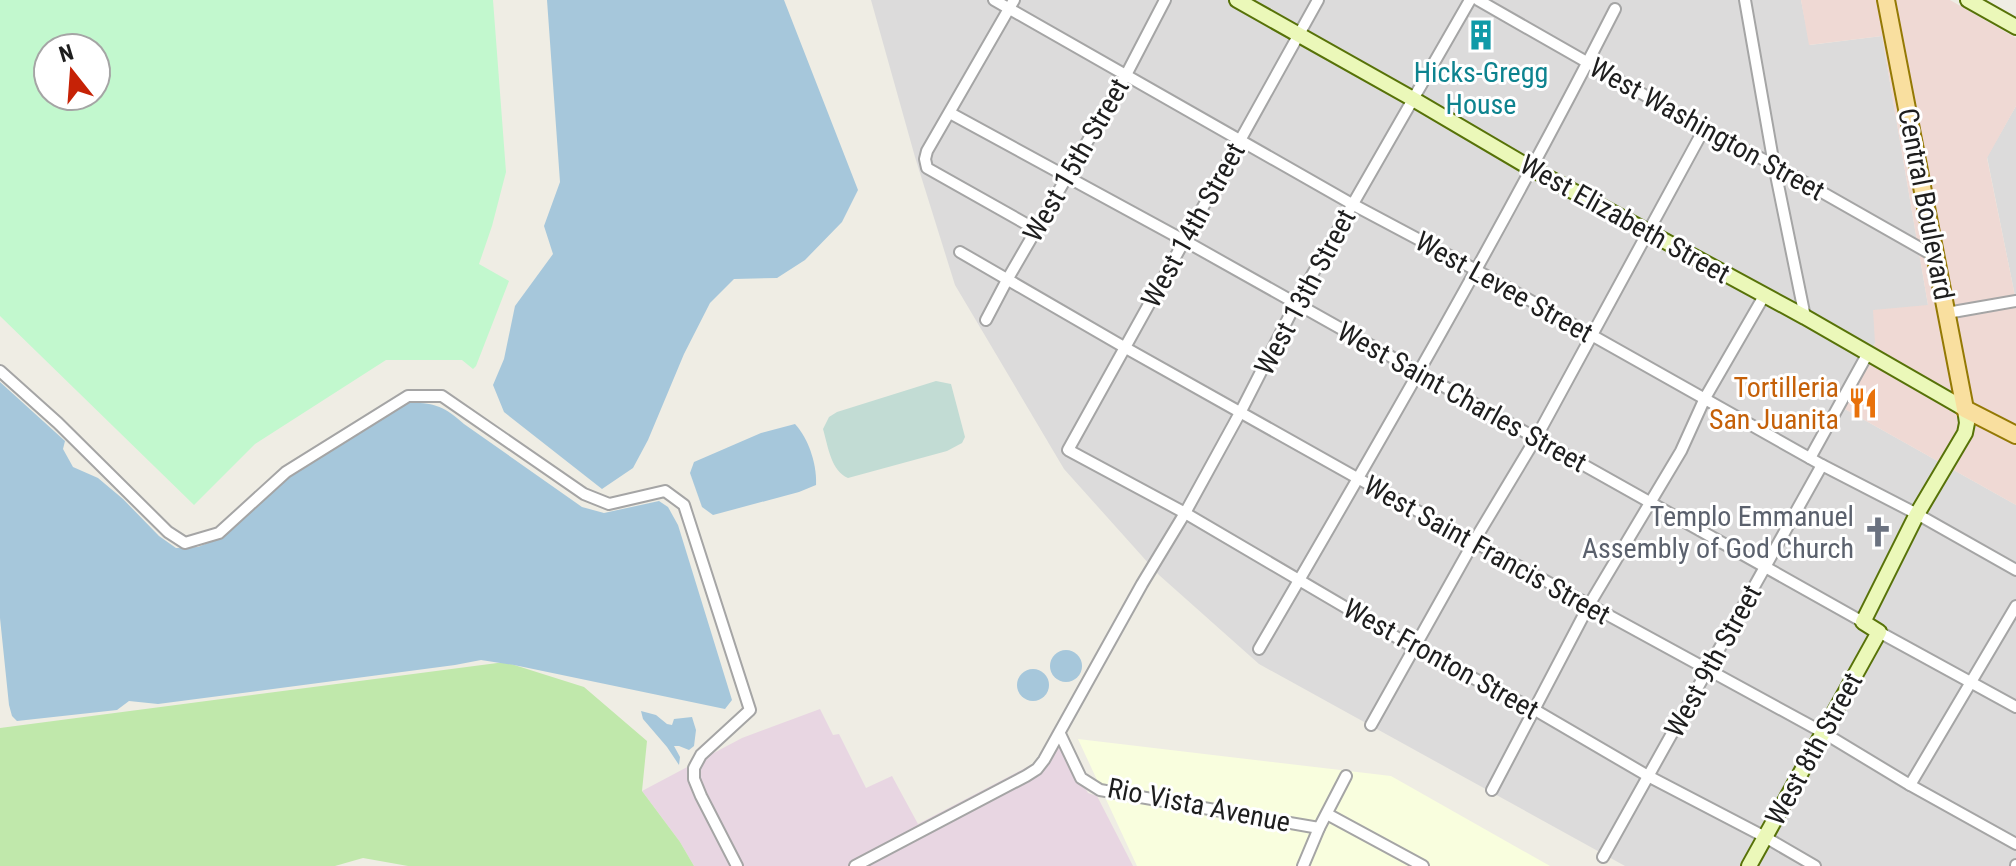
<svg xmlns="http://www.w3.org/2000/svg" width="2016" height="866" font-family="'Roboto Condensed',sans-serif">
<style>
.residential{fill:#dcdbdb}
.commercial{fill:#efd9d4}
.industrial{fill:#e8d6e2}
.education{fill:#f9fede}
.grass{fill:#c0e8ab}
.wetland{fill:#c2dcd4}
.park{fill:#c2f8ce;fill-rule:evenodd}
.water{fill:#a6c7db}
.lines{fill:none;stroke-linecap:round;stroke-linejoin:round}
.street-casing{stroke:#a5a5a5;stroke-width:14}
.secondary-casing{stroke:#577208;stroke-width:18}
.primary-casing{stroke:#947904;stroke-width:20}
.street{stroke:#fff;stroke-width:10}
.secondary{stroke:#ebf8b9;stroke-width:14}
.primary{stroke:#f9df9f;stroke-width:16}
.labels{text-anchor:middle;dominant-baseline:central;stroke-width:6;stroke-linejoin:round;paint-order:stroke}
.culture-label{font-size:28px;fill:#0d838f;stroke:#fff}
.street-label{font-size:28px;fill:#1e1e1e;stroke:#fff}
.food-label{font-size:28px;fill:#c56008;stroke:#fff;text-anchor:end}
.worship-label{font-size:28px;fill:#5b616d;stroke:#fff;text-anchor:end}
</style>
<rect width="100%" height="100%" fill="#efede4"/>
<!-- residential -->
<g class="residential">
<polygon points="871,0 1801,0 1810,45 1882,36 1928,305 1875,343 1843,408 2016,505 2016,866 1625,866 1259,664 1159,575 1064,469 955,285 915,157"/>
<polygon points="2016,106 2016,301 1987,157"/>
</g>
<!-- commercial -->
<polygon class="commercial" points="1801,0 1950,0 2016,38 2016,106 1987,158 2016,301 2016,505 1843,408 1875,343 1873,310 1928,305 1882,36 1809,45"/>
<!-- industrial -->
<polygon class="industrial" points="820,709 833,735 839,734 866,788 892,776 918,824 1033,764 1044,749 1053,729 1088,793 1097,796 1133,866 694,866 680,842 642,791 742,738"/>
<!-- education -->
<polygon class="education" points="1078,739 1391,776 1550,866 1137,866"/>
<!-- grass -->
<polygon class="grass" points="505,662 584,687 647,741 642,791 680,842 694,866 408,866 363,858 335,866 0,866 0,728"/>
<!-- wetland -->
<path class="wetland" d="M936,381L951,384L965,437L962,443L947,451L848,478C831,471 828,446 823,429L829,417L837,412Z"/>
<!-- park -->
<path class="park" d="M0,0H493L506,172L492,226L479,264L509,281L476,366L473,369L462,360H386L255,444L194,505L0,316ZM48,48H96V96H48Z"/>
<!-- water -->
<g class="water">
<polygon points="547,0 784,0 858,190 842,222 805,260 777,278 734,279 710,303 684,354 648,440 633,468 602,489 504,412 493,385 504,359 515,306 553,254 544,226 560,182"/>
<path d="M0,382L65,441L63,449L73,467L98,478L123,499L159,536L176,548L198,547L225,536L286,475L404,403C432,402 443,405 464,424L582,507L604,513L659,501L668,507L678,525L732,700L725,709L514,665L481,660L455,665L158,704L129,701L117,710L17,721L12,716L9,705L0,618Z"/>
<path d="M795,424C809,439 817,465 816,485L799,492L713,515L702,507L690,473L694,462L761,433Z"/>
<circle cx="1066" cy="666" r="16"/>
<circle cx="1033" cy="685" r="16"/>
<polygon points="641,711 656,715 667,724 672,725 674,719 692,717 696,730 694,746 689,750 679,746 674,746 680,757 679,765 667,747 643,719"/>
</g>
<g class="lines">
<!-- street casing -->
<g class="street-casing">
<g id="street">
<polyline points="994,0 1352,204 1476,270 1822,465 1917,514 2016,570"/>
<polyline points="1014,0 927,151 925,159 927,168 1037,230"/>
<polyline points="1318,0 1068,450 1185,513 1413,647 1535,710 1648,776 1765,837 1815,866"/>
<polyline points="1478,0 1704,129 1774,165 1936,257"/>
<polyline points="1745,0 1774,165 1805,317"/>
<polyline points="950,113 1185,241 1863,622"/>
<polyline points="960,252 1124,347 1359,479 1824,733 1910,785 2016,844"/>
<polyline points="1947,313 2016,301"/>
<polyline points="986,320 1007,280 1126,75 1165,0"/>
<polyline points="0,371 58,423 168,532 185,543 219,533 286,472 408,396 442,396 584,494 609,504 665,491 684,505 750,710 701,755 694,768 694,779 701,796 737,866"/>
<polyline points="1810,458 1868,353"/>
<polyline points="1879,632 2016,707"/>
<path d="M1259,649C1382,438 1504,227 1615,9"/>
<polyline points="1371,725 1473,543 1536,438 1704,129"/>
<polyline points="1060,734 1081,778 1100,790 1319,828"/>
<polyline points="1910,785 2016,606"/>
<polyline points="1492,790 1589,605 1681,451 1705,398 1764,296"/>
<polyline points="1327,814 1423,866"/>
<polyline points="1603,857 1822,465"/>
<polyline points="855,866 1026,776 1037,769 1044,760 1142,584 1185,513 1241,411 1296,303 1470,0"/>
<polyline points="1303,866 1319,828 1346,776"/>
<polyline points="2016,866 2016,865"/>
</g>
</g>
<!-- secondary casing -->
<g class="secondary-casing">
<g id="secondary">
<polyline points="1237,0 1413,99 1532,169 1805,317 1965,409 1967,423 1965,433 1917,514 1863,622 1879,632 1749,866"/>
<polyline points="1968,0 2016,27"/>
</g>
</g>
<!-- primary casing -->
<g class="primary-casing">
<polyline id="primary" points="1886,0 1965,409 2016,435"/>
</g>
<!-- street -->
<use href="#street" class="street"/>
<!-- secondary -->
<use href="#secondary" class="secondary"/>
<!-- primary -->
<use href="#primary" class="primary"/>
</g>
<!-- icons -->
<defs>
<g id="building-bare" transform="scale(2.4)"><path d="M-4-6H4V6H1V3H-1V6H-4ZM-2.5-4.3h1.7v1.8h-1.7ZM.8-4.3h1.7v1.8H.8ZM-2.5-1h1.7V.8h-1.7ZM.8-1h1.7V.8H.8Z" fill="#0f9aa8" stroke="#fff" stroke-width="2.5" paint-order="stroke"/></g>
<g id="restaurant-bare" transform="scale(2.4)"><path d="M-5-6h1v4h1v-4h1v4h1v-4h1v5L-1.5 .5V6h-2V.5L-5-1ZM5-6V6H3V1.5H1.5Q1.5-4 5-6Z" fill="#e8710a" stroke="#fff" stroke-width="2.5" paint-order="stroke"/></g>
<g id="church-bare" transform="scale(2.4)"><path d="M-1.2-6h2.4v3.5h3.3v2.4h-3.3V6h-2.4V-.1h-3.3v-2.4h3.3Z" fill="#6b7280" stroke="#fff" stroke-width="2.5" paint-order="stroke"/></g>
</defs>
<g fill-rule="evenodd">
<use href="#building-bare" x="1481" y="35"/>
<use href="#restaurant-bare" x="1863" y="403"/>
<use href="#church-bare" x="1878" y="532"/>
</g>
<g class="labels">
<!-- culture labels -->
<g class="culture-label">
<text x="1481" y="72">Hicks-Gregg<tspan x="1481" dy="32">House</tspan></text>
</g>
<!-- street labels -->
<g class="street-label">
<text transform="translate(1707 129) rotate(29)">West Washington Street</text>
<text transform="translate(1076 160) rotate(-60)">West 15th Street</text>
<text transform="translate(1926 204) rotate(79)">Central Boulevard</text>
<text transform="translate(1625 219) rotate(29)">West Elizabeth Street</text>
<text transform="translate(1193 225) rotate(-61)">West 14th Street</text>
<text transform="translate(1504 287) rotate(29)">West Levee Street</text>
<text transform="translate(1305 292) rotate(-62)">West 13th Street</text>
<text transform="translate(1462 397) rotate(29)">West Saint Charles Street</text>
<text transform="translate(1487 550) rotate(29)">West Saint Francis Street</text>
<text transform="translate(1441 659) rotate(29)">West Fronton Street</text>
<text transform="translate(1713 661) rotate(-61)">West 9th Street</text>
<text transform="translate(1814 749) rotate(-61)">West 8th Street</text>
<text transform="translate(1199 805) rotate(11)">Rio Vista Avenue</text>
</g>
<!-- food labels -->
<g class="food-label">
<text x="1839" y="387">Tortilleria<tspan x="1839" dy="32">San Juanita</tspan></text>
</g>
<!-- worship labels -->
<g class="worship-label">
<text x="1854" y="516">Templo Emmanuel<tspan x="1854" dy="32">Assembly of God Church</tspan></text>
</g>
</g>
<!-- north arrow -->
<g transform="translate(72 72) rotate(343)"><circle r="38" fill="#ffffff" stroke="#a5a5a5" stroke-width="2"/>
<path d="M0-6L14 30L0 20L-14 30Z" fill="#c62206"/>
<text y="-12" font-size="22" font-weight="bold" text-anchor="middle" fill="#1e1e1e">N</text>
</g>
</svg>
